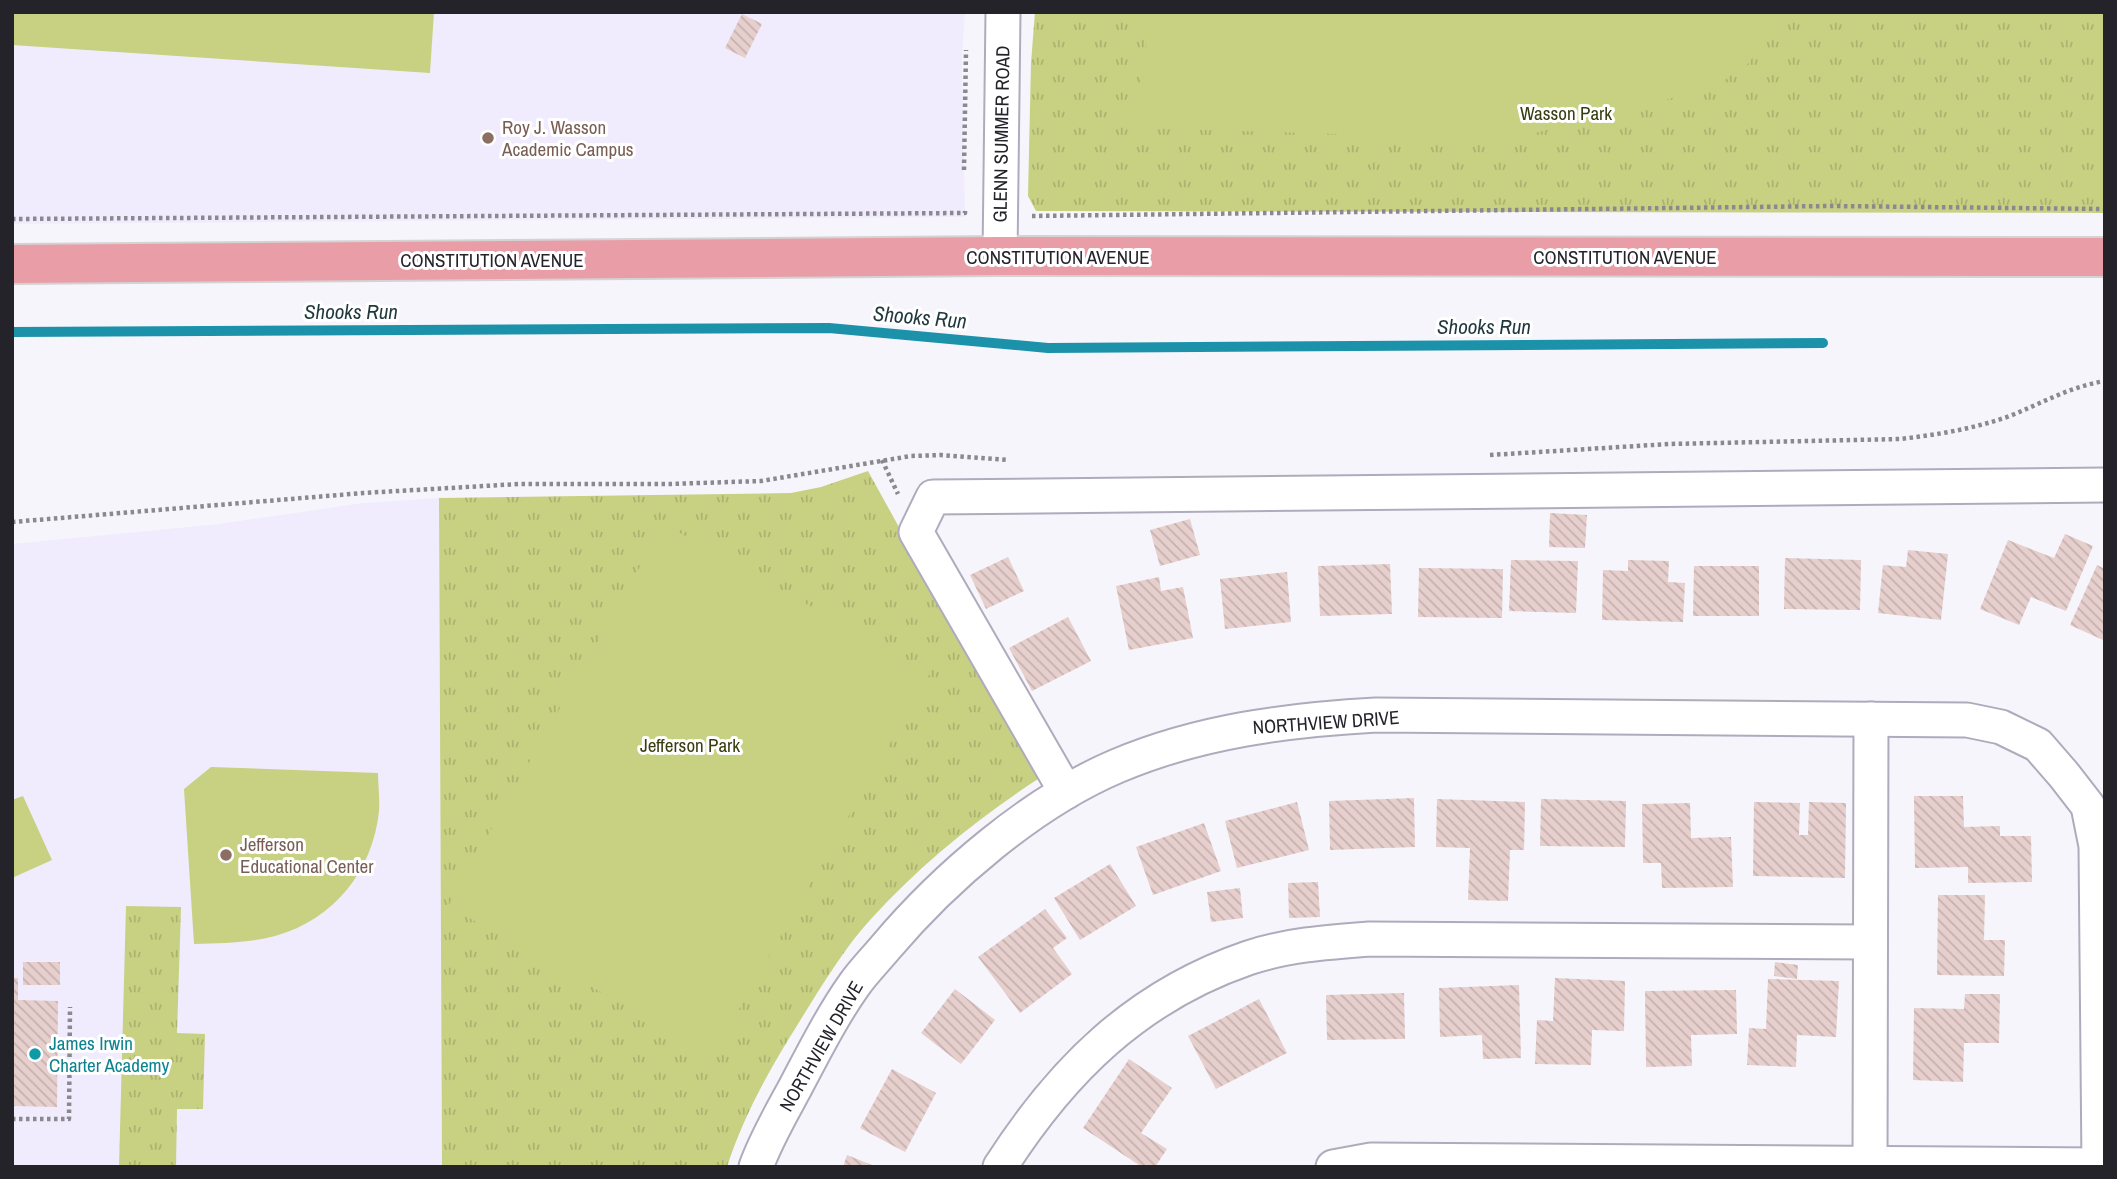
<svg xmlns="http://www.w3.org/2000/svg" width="2117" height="1179" font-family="'Archivo Narrow',sans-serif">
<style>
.built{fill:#f0ecfd}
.grass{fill:url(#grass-tufts)}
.pitch{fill:#c8d082}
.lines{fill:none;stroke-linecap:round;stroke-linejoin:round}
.stream{stroke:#1c92aa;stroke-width:10}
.building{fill:url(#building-back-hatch)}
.minor-casing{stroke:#afabbd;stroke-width:37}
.major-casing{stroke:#d3d3d4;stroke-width:42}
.path{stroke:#8b8990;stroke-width:4.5;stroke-dasharray:3.5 3.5;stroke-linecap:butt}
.minor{stroke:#fff;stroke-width:33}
.major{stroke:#e99da6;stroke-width:38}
.education-dot{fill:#8d6e63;stroke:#fff;stroke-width:2.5}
.culture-dot{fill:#0f9aa8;stroke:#fff;stroke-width:2.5}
.labels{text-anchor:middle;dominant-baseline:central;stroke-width:6;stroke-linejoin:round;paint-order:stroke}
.park-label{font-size:19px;fill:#393d11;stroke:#fff}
.education-label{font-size:19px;fill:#785e54;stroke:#fff;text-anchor:start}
.street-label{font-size:19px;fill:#24232a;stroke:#fff}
.culture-label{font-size:19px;fill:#0d838f;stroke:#fff;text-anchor:start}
.water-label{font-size:21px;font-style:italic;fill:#1f373d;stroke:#fff}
</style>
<defs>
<pattern id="grass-tufts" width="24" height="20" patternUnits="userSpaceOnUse" patternTransform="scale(1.75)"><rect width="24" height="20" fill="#c8d082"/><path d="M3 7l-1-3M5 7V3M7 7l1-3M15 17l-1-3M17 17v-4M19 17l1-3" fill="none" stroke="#acb270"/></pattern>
<pattern id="building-back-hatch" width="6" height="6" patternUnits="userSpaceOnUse" patternTransform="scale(1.75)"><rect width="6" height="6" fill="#e6cfcc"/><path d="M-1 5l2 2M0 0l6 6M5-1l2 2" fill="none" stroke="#c5b1af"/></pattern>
</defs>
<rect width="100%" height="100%" fill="#f7f5fc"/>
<!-- built -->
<g class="built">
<polygon points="12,12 965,12 962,58 965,217 12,224"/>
<polygon points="439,498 442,1167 12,1167 12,544 219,524 363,503"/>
</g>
<!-- grass -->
<g class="grass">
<polygon points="1035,12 2105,12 2105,213 1036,211 1028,196 1031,63"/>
<path d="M868,471L1038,779C977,819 920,865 871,919C844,948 819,990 798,1024C770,1068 743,1117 727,1167H442L439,498L791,493L821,487Z"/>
<polygon points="126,906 181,907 177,1033 205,1034 203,1109 177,1109 176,1167 119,1167"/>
</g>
<!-- pitch -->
<g class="pitch">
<polygon points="12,12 434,12 430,73 12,45"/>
<polygon points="1151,12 1777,12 1750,62 1715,87 1511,139 1134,128"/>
<polygon points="664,524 930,673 713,1055 448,906"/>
<path d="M211,767L378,773C378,785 380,798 379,811C373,870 334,920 275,936C249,943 221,943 194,944L184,789Z"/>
<polygon points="23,796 52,860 12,878 12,800"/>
</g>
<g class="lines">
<!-- stream -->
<polyline class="stream" points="12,332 829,328 1048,348 1823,343"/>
</g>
<!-- building -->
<g class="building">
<polygon points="742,14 762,24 745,58 725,48"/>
<polygon points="1550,513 1587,515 1585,548 1549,547"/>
<polygon points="1190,519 1200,555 1160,566 1150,530"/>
<polygon points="2065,534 2093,546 2066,611 2031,597 2019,625 1980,609 2008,540 2054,558"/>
<polygon points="1908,550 1948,554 1941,620 1878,613 1883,565 1906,567"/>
<polygon points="1008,557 1024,591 986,609 970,575"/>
<polygon points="1785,558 1861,560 1860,610 1784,609"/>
<polygon points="1511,560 1578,561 1576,613 1509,611"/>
<polygon points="1628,560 1669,561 1668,582 1685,583 1683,622 1602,620 1603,570 1628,571"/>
<polygon points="1390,564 1392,614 1320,616 1318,566"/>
<polygon points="2097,565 2105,569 2103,640 2070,625"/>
<polygon points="1694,566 1759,566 1759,616 1693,616"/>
<polygon points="1419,568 1503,569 1502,618 1418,617"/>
<polygon points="1287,572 1291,622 1225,629 1220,579"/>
<polygon points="1159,577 1161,591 1183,587 1193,638 1129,650 1116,586"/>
<polygon points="1068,617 1091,661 1032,691 1009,648"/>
<polygon points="1914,796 1963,796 1964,827 2000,826 2000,836 2031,836 2032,882 1968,883 1968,867 1915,868"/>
<polygon points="1414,798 1415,847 1330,850 1329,801"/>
<polygon points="1437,799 1525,802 1524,850 1510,850 1508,901 1468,900 1470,848 1436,847"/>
<polygon points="1541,799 1626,801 1625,847 1540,846"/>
<polygon points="1297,802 1309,850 1237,868 1225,821"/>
<polygon points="1754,802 1800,803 1799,835 1808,835 1809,802 1846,803 1845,878 1753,876"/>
<polygon points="1690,803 1691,838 1731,837 1733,887 1662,888 1661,863 1643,863 1642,804"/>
<polygon points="1204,823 1221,871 1153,895 1136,847"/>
<polygon points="1110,864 1136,906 1080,940 1054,898"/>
<polygon points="1318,882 1320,917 1289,918 1288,883"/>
<polygon points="1240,888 1243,918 1211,922 1207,892"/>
<polygon points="1938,895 1985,895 1984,940 2005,940 2004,976 1937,975"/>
<polygon points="1045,909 1067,938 1053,948 1072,974 1020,1013 978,957"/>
<rect x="23" y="962" width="37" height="23"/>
<polygon points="1775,962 1798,965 1797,979 1774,976"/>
<polygon points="12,978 18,978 18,1000 58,1001 57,1107 12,1106"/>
<polygon points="1555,978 1625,981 1624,1031 1592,1030 1591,1065 1535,1064 1537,1020 1553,1021"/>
<polygon points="1768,979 1839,981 1836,1037 1797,1035 1796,1067 1747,1065 1749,1028 1766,1029"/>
<polygon points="1519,985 1521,1058 1483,1059 1482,1035 1440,1037 1439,988"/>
<polygon points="955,989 995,1020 961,1064 921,1033"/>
<polygon points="1736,990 1737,1034 1691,1035 1692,1066 1646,1067 1645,991"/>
<polygon points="1404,993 1405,1039 1327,1040 1326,995"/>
<polygon points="1965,994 2000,994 1999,1043 1964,1043 1963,1082 1913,1080 1914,1008 1964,1009"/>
<polygon points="1259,999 1287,1053 1216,1089 1188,1036"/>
<polygon points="1129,1059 1172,1088 1141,1133 1167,1149 1155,1167 1142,1167 1083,1128"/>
<polygon points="892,1069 936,1093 905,1152 860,1128"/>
<polygon points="847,1155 877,1167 843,1167"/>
</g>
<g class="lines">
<!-- minor casing -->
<g class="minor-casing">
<g id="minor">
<polyline points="1000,256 1003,12"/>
<polyline points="1066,792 916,532 933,497 2105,485"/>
<path d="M756,1167C766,1139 782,1112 796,1086C814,1052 832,1016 854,985C863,972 875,960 885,948C944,878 1032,802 1117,766C1200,731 1287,720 1376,715L1967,720L2001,727L2038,745L2064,775L2088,806L2096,846L2099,1167"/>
<path d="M1000,1167C1062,1070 1137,996 1248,958C1286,945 1329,942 1369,939L1870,942"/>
<polyline points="1333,1167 1371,1160 2099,1165"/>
<polyline points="1870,1167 1871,719"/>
</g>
</g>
<!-- major casing -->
<g class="major-casing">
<polyline id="major" points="12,264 1000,256 2105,257"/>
</g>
<!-- path -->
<g class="path">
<polyline points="964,170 966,50"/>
<polyline points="1032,216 1831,206 2105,209"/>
<polyline points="12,219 965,213 965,211"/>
<path d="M1490,455L1669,444L1900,439C1936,435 1972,429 2007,417C2041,404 2068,387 2105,381"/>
<polyline points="882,460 898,494"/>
<polyline points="12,522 363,493 519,484 669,484 761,481 911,456 941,455 1008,460"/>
<polyline points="12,1119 69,1119 70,1007"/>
</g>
<!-- minor -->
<use href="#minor" class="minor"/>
<!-- major -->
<use href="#major" class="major"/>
</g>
<!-- markers -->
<g class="education-dot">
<circle cx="488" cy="138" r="7"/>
<circle cx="226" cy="855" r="7"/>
</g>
<circle class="culture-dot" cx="35" cy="1054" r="7"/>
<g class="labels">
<!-- park labels -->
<g class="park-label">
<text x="1566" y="113">Wasson Park</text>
<text x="690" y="745">Jefferson Park</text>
</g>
<!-- education labels -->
<g class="education-label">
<text x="502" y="127">Roy J. Wasson<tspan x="502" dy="22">Academic Campus</tspan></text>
<text x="240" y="844">Jefferson<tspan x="240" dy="22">Educational Center</tspan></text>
</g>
<!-- street labels -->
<g class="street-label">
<text transform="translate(1001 134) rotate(-89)">GLENN SUMMER ROAD</text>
<text x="1058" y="257">CONSTITUTION AVENUE</text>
<text x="1625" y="257">CONSTITUTION AVENUE</text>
<text x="492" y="260">CONSTITUTION AVENUE</text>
<text transform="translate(1326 722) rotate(-4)">NORTHVIEW DRIVE</text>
<text transform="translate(821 1046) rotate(-60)">NORTHVIEW DRIVE</text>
</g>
<!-- culture labels -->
<g class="culture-label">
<text x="49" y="1043">James Irwin<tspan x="49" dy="22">Charter Academy</tspan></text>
</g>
<!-- water labels -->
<g class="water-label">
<text x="351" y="311">Shooks Run</text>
<text transform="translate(920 317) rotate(5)">Shooks Run</text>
<text x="1484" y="326">Shooks Run</text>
</g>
</g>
<!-- border -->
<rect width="2117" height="1179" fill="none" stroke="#24232a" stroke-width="28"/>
</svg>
